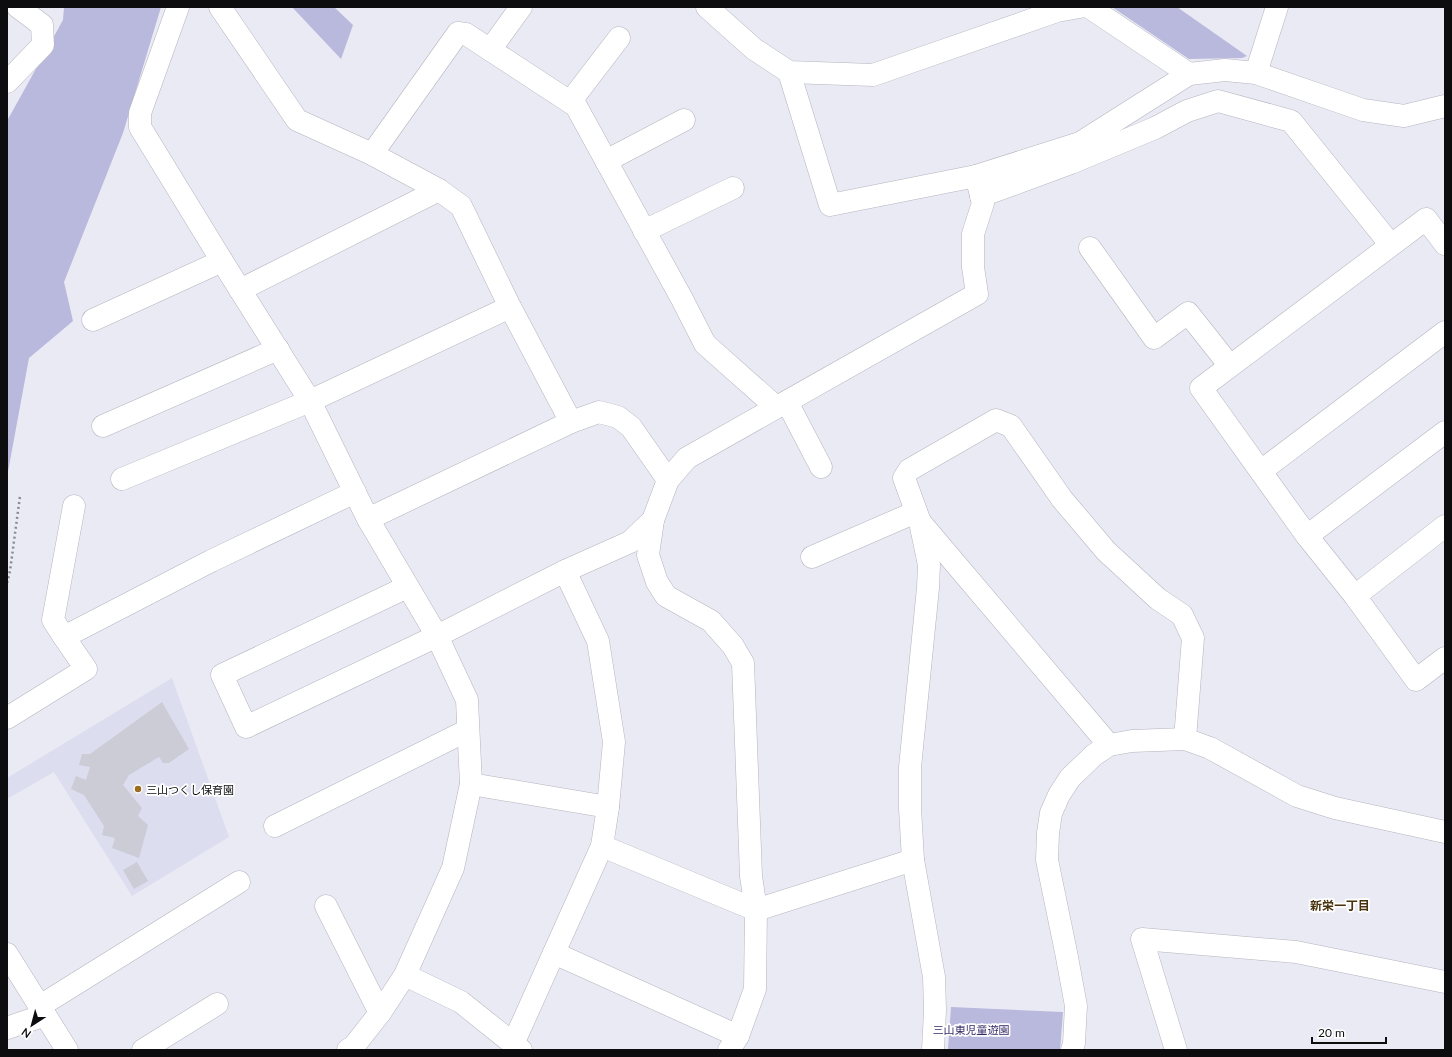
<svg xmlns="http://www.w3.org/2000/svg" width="1452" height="1057" font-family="Lato,'Noto Sans JP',sans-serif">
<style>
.built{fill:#ddddf0}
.green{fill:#b9b8dd}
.building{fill:#ccccd7}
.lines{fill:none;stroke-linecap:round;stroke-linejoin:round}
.minor-casing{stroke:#b4b4bf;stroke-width:23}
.path{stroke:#898990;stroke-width:2.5;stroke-dasharray:2 3;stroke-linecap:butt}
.minor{stroke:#fff;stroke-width:22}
.poi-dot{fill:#9b6d1e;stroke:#fff;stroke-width:1.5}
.labels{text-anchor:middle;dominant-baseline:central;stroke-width:3.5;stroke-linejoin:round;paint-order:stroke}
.poi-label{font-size:11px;fill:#0d0d10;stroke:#fff;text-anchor:start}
.park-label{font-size:11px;fill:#332a66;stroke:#fff}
.neighbourhood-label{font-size:12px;font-weight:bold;fill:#48310d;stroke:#fff}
</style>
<rect width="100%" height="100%" fill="#eaeaf5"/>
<!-- built -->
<polygon class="built" points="172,678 229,837 132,896 54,772 7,799 7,778"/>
<!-- green -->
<g class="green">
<polygon points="64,7 161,7 123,133 64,282 73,321 29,358 7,477 7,121 63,20"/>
<polygon points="292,7 334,7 353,25 341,59"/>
<polygon points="1112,7 1177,7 1247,56 1242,58 1189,59"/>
<polygon points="951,1007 1063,1012 1060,1050 948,1050"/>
</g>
<!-- building -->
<g class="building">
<polygon points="162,702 189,749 169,763 163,763 159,757 129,775 123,785 142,808 138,816 148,825 139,858 112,848 115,838 102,835 104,826 84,795 71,789 76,776 86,780 90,767 79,765 82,754 90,754"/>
<polygon points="137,862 148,881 134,889 123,870"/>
</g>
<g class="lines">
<!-- minor casing -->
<g class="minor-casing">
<g id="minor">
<polyline points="178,7 140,113 140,127 222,261 310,401 368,519 437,636 467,700 471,784 453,868 405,975 380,1013 354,1046 348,1050"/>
<polyline points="220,7 297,120 372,154 439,190 461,206 510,307 571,422"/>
<polyline points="707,7 754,49 789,72 873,75 1057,11 1080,7"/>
<polyline points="1089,7 1189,74 1225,70 1256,73 1363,110 1404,116 1445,106"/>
<polyline points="490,50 521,7"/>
<polyline points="789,72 830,205 976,176 1080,143 1189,74"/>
<polyline points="1256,73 1277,7"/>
<polyline points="7,82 43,45 42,25 18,7"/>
<polyline points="570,102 619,38"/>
<polyline points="372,154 458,33 466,34 576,106 682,299 705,344 776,407"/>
<polyline points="606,161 684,120"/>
<polyline points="981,196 1071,163 1155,128 1187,111 1218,101 1291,121 1391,245"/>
<polyline points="644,231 733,188"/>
<polyline points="1445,244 1426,219 1201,388 1307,536 1355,596 1416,680 1445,658"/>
<polyline points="1090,248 1154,338 1188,313 1230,366"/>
<polyline points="240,290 439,190"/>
<polyline points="93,320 222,261"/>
<polyline points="787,402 821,467"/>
<polyline points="103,426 278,349"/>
<polyline points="1261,471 1445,332"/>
<polyline points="122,479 310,401 510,307"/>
<polyline points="368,519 571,422 599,412 618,417 631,427 668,480"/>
<polyline points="653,520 648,555 657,582 666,596 711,621 733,646 743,663 751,876 756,910 755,989 738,1036 729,1050"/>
<polyline points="921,523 1109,745"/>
<polyline points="1307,536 1445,432"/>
<polyline points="812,557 916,512"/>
<polyline points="407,587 222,675 246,727 437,636 565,571 630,542 653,520 668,480 687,458 977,294 973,267 973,234 983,203 976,176"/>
<polyline points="1355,596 1445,526"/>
<polyline points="64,637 53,620 74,506"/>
<polyline points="7,718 86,669 64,637 211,561 355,492"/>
<polyline points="471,784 608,807"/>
<polyline points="275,826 468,730"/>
<polyline points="602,846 756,910 913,860"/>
<polyline points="326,906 380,1013"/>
<polyline points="554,953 738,1036"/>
<polyline points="7,954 67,1050"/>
<polyline points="405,975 461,1002 521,1050"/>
<polyline points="40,1006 239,882"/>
<polyline points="7,1028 45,1015"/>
<polyline points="513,1044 602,846 608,807 614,742 598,641 565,571"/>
<polyline points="143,1050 217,1004"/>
<polyline points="933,1050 935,1010 934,977 913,860 910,808 910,767 928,588 929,565 920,522 904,478 909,470 996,420 1011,426 1062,499 1106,551 1158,599 1182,615 1193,638 1185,739"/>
<polyline points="1072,1050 1074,1043 1076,1006 1066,952 1047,860 1048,833 1051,813 1059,795 1070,778 1094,755 1109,745 1132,741 1185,739 1210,748 1297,796 1335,808 1445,832"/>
<polyline points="1176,1050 1142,939 1296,952 1445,982"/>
</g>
</g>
<!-- path -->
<polyline class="path" points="7,583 10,571 20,496"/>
<!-- minor -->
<use href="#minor" class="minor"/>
</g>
<!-- markers -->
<circle class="poi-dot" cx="138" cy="789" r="4"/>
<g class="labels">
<!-- poi labels -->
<g class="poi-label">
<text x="146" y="789">三山つくし保育園</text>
</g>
<!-- park labels -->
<g class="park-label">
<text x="971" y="1029">三山東児童遊園</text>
</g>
<!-- neighbourhood labels -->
<g class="neighbourhood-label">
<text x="1340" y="905">新栄一丁目</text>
</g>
</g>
<!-- border -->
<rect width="1452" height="1057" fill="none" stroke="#0d0d10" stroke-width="16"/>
<!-- north arrow -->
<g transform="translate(32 1025) rotate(216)" stroke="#ffffff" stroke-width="3" paint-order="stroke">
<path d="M0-3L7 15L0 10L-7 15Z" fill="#0d0d10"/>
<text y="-6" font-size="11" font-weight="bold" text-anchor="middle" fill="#0d0d10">N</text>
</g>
<!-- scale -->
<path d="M1312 1037v6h74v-6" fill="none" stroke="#0d0d10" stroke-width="2"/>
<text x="1318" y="1037" font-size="12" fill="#0d0d10" stroke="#ffffff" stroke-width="3" paint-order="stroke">20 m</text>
</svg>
